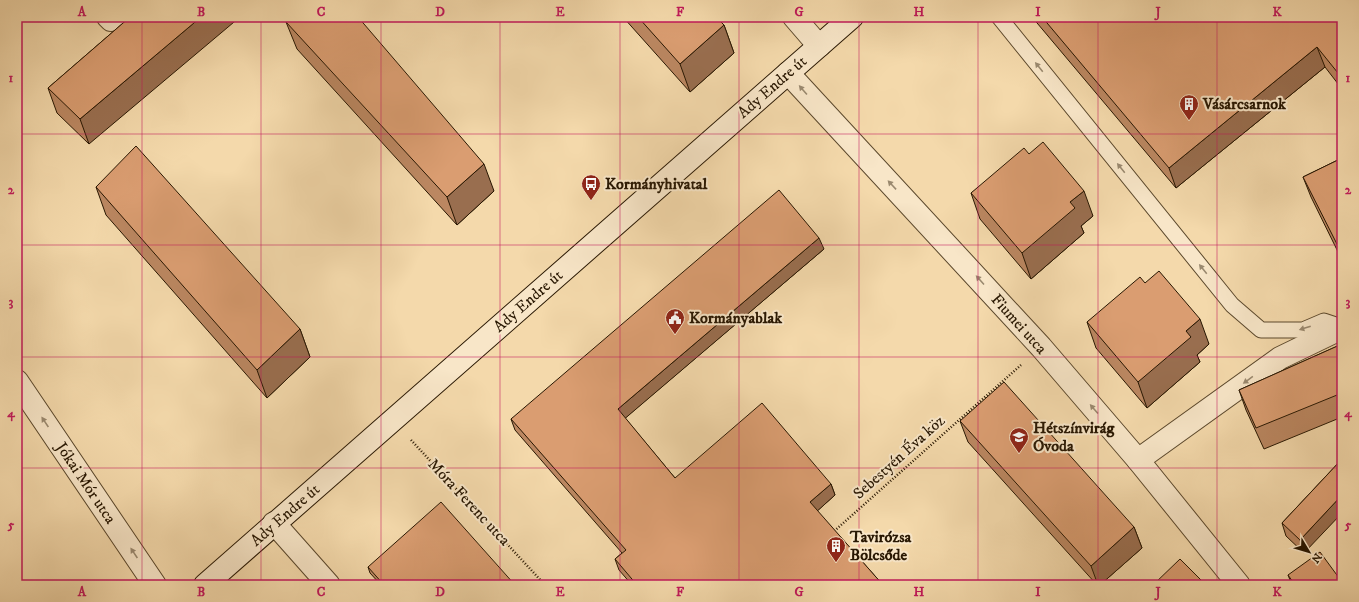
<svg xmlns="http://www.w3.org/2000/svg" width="1359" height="602" font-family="'IM FELL DW Pica',serif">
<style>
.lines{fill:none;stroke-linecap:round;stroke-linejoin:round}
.lane-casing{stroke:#5b482c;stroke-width:17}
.street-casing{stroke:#5b482c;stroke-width:24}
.secondary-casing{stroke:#281702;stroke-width:24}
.path{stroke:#281702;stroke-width:2.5;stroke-dasharray:1 2;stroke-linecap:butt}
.lane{stroke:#f8e6c8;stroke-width:15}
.street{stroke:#f8e6c8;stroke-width:22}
.secondary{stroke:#f8e6c8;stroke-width:22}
.wall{fill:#bb8761;stroke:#281702}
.shaded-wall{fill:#996e4f;stroke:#281702}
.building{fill:#da9d71;stroke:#281702}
.oneway{fill:#9a896f}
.grid{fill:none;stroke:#c2185b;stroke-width:1;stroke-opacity:0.55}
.labels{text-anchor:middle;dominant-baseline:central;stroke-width:4;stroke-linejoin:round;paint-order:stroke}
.street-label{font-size:16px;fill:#281702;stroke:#f8e6c8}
.poi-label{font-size:16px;font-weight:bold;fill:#281702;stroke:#f8e6c8;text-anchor:start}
.neatline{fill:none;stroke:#c2185b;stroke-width:1.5}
.grid-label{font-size:13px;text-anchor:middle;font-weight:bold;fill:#c2185b}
</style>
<rect width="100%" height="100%" fill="#f4d9ab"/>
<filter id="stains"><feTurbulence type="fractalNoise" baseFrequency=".005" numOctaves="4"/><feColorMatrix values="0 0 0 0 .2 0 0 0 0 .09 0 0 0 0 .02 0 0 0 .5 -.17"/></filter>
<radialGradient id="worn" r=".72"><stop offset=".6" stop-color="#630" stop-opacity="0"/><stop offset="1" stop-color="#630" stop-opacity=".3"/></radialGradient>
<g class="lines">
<!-- lane casing -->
<g class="lane-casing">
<polyline id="lane" points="999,17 1232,305 1261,330 1303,330 1324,321 1342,327"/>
</g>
<!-- street casing -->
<g class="street-casing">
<g id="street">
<polyline points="108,17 111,20 114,17"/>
<polyline points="794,17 819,46"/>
<polyline points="788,73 1041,347 1138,460 1239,585"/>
<polyline points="17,381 155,585"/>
<polyline points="1138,460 1280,358 1342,328"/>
<polyline points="274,523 329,585"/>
</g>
</g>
<!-- secondary casing -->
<g class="secondary-casing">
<polyline id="secondary" points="205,585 852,17"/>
</g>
<!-- path -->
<g class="path">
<polyline points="411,440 545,585"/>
<polyline points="832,533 1021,365"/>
</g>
<!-- lane -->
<use href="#lane" class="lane"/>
<!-- street -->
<use href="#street" class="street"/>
<!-- secondary -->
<use href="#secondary" class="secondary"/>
</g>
<!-- wall -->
<g class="wall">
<polygon points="130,17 89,144 57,113 48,88"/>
<polygon points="623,17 716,17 724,25 734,53 690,92"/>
<polygon points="1032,17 1342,17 1342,89 1325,67 1176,188"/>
<polygon points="286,22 494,191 457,225 297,49"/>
<polygon points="1029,154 1093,216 1081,226 1084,233 1031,279 980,219 971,193"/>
<polygon points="1342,158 1342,260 1311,197 1303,177"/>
<polygon points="96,187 300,329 310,357 267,398 106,215"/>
<polygon points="824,249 625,418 675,478 831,484 835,495 817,511 883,585 632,585 619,570 615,559 622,553 515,430 511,419"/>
<polygon points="1145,283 1209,344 1197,355 1200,362 1147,408 1096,348 1087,322"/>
<polygon points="1342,344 1342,417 1264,449 1246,410 1239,390"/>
<polygon points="960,421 1134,527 1142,548 1100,585 1097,585 968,442"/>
<polygon points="1342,459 1304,553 1286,536 1282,523"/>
<polygon points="368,567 515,585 381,585 370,573"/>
<polygon points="1288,575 1342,585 1292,585"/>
</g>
<!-- shaded-wall -->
<g class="shaded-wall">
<polygon points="201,17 240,17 89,144 80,119"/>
<polygon points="724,25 734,53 690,92 680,64"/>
<polygon points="1317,47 1325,67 1176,188 1169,168"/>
<polygon points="484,164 494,191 457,225 447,197"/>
<polygon points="1084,191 1093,216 1081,226 1084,233 1031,279 1022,253 1070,202"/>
<polygon points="819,238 824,249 622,421 618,409"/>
<polygon points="1200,319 1209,344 1197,355 1200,362 1147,408 1138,382 1186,331"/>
<polygon points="300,329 310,357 267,398 257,370"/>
<polygon points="831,484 835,495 814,514 810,502"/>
<polygon points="1342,495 1342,513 1304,553 1300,540"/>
<polygon points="1134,527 1142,548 1100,585 1098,585 1091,566"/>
<polygon points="741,582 742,585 738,585"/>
</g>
<!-- building -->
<g class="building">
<polygon points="130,17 201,17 80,119 48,88"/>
<polygon points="291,17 358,17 484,164 447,197 286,22"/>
<polygon points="638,17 716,17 724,25 680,64"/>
<polygon points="1042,17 1342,17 1342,78 1317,47 1169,168"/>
<polygon points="1043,142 1084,191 1070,202 1075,208 1022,253 971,193 1024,148 1029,154"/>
<polygon points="136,146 300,329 257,370 96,187"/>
<polygon points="1342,158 1342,254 1303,177"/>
<polygon points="779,190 819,238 618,409 675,478 762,403 831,484 810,502 883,585 744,585 741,582 738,585 637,585 615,559 626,550 511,419"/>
<polygon points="1159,271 1200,319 1186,331 1191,337 1138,382 1087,322 1140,277 1145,283"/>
<polygon points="1342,344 1342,393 1256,428 1239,390"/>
<polygon points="1004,382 1134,527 1091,566 960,421"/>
<polygon points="1342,459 1342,495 1300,540 1282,523"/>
<polygon points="441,502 515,585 384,585 368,567"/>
<polygon points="1320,552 1342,582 1342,585 1295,585 1288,575"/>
<polygon points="1180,559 1206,585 1153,585"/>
</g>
<!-- one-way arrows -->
<defs><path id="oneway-solid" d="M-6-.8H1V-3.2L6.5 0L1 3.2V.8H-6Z"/></defs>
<g class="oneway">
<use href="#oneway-solid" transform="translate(1039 67) rotate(-129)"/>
<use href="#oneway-solid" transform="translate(803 90) rotate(-131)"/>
<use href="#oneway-solid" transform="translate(1121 168) rotate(-129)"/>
<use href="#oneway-solid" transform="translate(892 185) rotate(-133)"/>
<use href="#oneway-solid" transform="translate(1203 269) rotate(-129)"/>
<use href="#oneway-solid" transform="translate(980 280) rotate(-132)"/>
<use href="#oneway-solid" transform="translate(1305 328) rotate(163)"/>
<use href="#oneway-solid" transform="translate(1248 380) rotate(144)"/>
<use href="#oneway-solid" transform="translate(1094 409) rotate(-131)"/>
<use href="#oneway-solid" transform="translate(45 422) rotate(-124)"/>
<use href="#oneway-solid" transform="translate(134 553) rotate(-124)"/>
</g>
<!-- grid -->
<path class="grid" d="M142,17V585M261,17V585M381,17V585M500,17V585M620,17V585M739,17V585M859,17V585M978,17V585M1098,17V585M1217,17V585M17,134H1342M17,245H1342M17,357H1342M17,468H1342"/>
<!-- icons -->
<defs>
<g id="building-pin" transform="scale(1)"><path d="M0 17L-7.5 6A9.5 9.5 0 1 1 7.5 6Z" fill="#8f2418" stroke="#f8e6c8"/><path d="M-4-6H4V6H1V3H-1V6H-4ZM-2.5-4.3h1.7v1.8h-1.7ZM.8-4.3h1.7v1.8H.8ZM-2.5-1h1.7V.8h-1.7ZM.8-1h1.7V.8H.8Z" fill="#fff"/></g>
<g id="bus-pin" transform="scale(1)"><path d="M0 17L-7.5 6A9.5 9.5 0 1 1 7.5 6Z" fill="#8f2418" stroke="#f8e6c8"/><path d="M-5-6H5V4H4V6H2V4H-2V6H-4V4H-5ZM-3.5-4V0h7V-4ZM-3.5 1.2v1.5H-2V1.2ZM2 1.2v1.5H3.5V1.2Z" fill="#fff"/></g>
<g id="civic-pin" transform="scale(1)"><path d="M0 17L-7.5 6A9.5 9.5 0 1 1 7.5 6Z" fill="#8f2418" stroke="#f8e6c8"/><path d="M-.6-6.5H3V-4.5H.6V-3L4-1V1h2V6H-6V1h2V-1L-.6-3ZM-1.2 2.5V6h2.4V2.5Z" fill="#fff"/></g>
<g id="school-pin" transform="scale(1)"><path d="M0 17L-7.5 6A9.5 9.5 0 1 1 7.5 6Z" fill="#8f2418" stroke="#f8e6c8"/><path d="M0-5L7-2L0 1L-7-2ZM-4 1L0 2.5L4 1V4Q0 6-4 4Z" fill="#fff"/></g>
</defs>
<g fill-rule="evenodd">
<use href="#building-pin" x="1189" y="104"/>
<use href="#bus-pin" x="591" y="184"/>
<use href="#civic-pin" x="675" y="318"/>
<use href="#school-pin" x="1019" y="437"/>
<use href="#building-pin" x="836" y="546"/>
</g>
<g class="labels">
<!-- street labels -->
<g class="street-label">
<text transform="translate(772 87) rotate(-41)">Ady Endre út</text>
<text transform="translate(528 301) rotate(-41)">Ady Endre út</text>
<text transform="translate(1019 324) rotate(48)">Fiumei utca</text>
<text transform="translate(899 457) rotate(-42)">Sebestyén Éva köz</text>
<text transform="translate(86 483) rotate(56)">Jókai Mór utca</text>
<text transform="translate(469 502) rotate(47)">Móra Ferenc utca</text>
<text transform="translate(285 515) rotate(-41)">Ady Endre út</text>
</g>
<!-- poi labels -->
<g class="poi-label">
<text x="1203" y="104">Vásárcsarnok</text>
<text x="605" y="184">Kormányhivatal</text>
<text x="689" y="318">Kormányablak</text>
<text x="1033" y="428">Hétszínvirág<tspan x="1033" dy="18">Óvoda</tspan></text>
<text x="850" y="537">Tavirózsa<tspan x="850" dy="18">Bölcsőde</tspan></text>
</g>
</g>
<!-- margin -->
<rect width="1359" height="602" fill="none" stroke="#f4d9ab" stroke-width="44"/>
<!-- north arrow -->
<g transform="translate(1309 552) rotate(128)" stroke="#f8e6c8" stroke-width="3" paint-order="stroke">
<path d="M0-3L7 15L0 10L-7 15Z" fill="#281702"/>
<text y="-6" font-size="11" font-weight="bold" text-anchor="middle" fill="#281702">N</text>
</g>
<rect x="22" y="22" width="1315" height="558" class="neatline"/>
<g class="grid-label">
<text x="82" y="16">A</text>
<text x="201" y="16">B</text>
<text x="321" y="16">C</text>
<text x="440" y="16">D</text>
<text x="560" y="16">E</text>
<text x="680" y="16">F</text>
<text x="799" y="16">G</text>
<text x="919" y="16">H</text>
<text x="1038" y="16">I</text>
<text x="1158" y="16">J</text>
<text x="1277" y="16">K</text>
<text x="11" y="82">1</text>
<text x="1348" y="82">1</text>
<text x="11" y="194">2</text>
<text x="1348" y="194">2</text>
<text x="11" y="306">3</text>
<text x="1348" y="306">3</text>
<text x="11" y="417">4</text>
<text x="1348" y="417">4</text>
<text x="11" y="529">5</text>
<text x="1348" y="529">5</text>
<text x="82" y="596">A</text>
<text x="201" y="596">B</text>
<text x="321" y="596">C</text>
<text x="440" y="596">D</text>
<text x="560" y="596">E</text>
<text x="680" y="596">F</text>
<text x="799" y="596">G</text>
<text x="919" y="596">H</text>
<text x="1038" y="596">I</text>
<text x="1158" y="596">J</text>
<text x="1277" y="596">K</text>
</g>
<rect width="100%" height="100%" filter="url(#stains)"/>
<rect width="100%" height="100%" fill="url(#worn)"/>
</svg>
